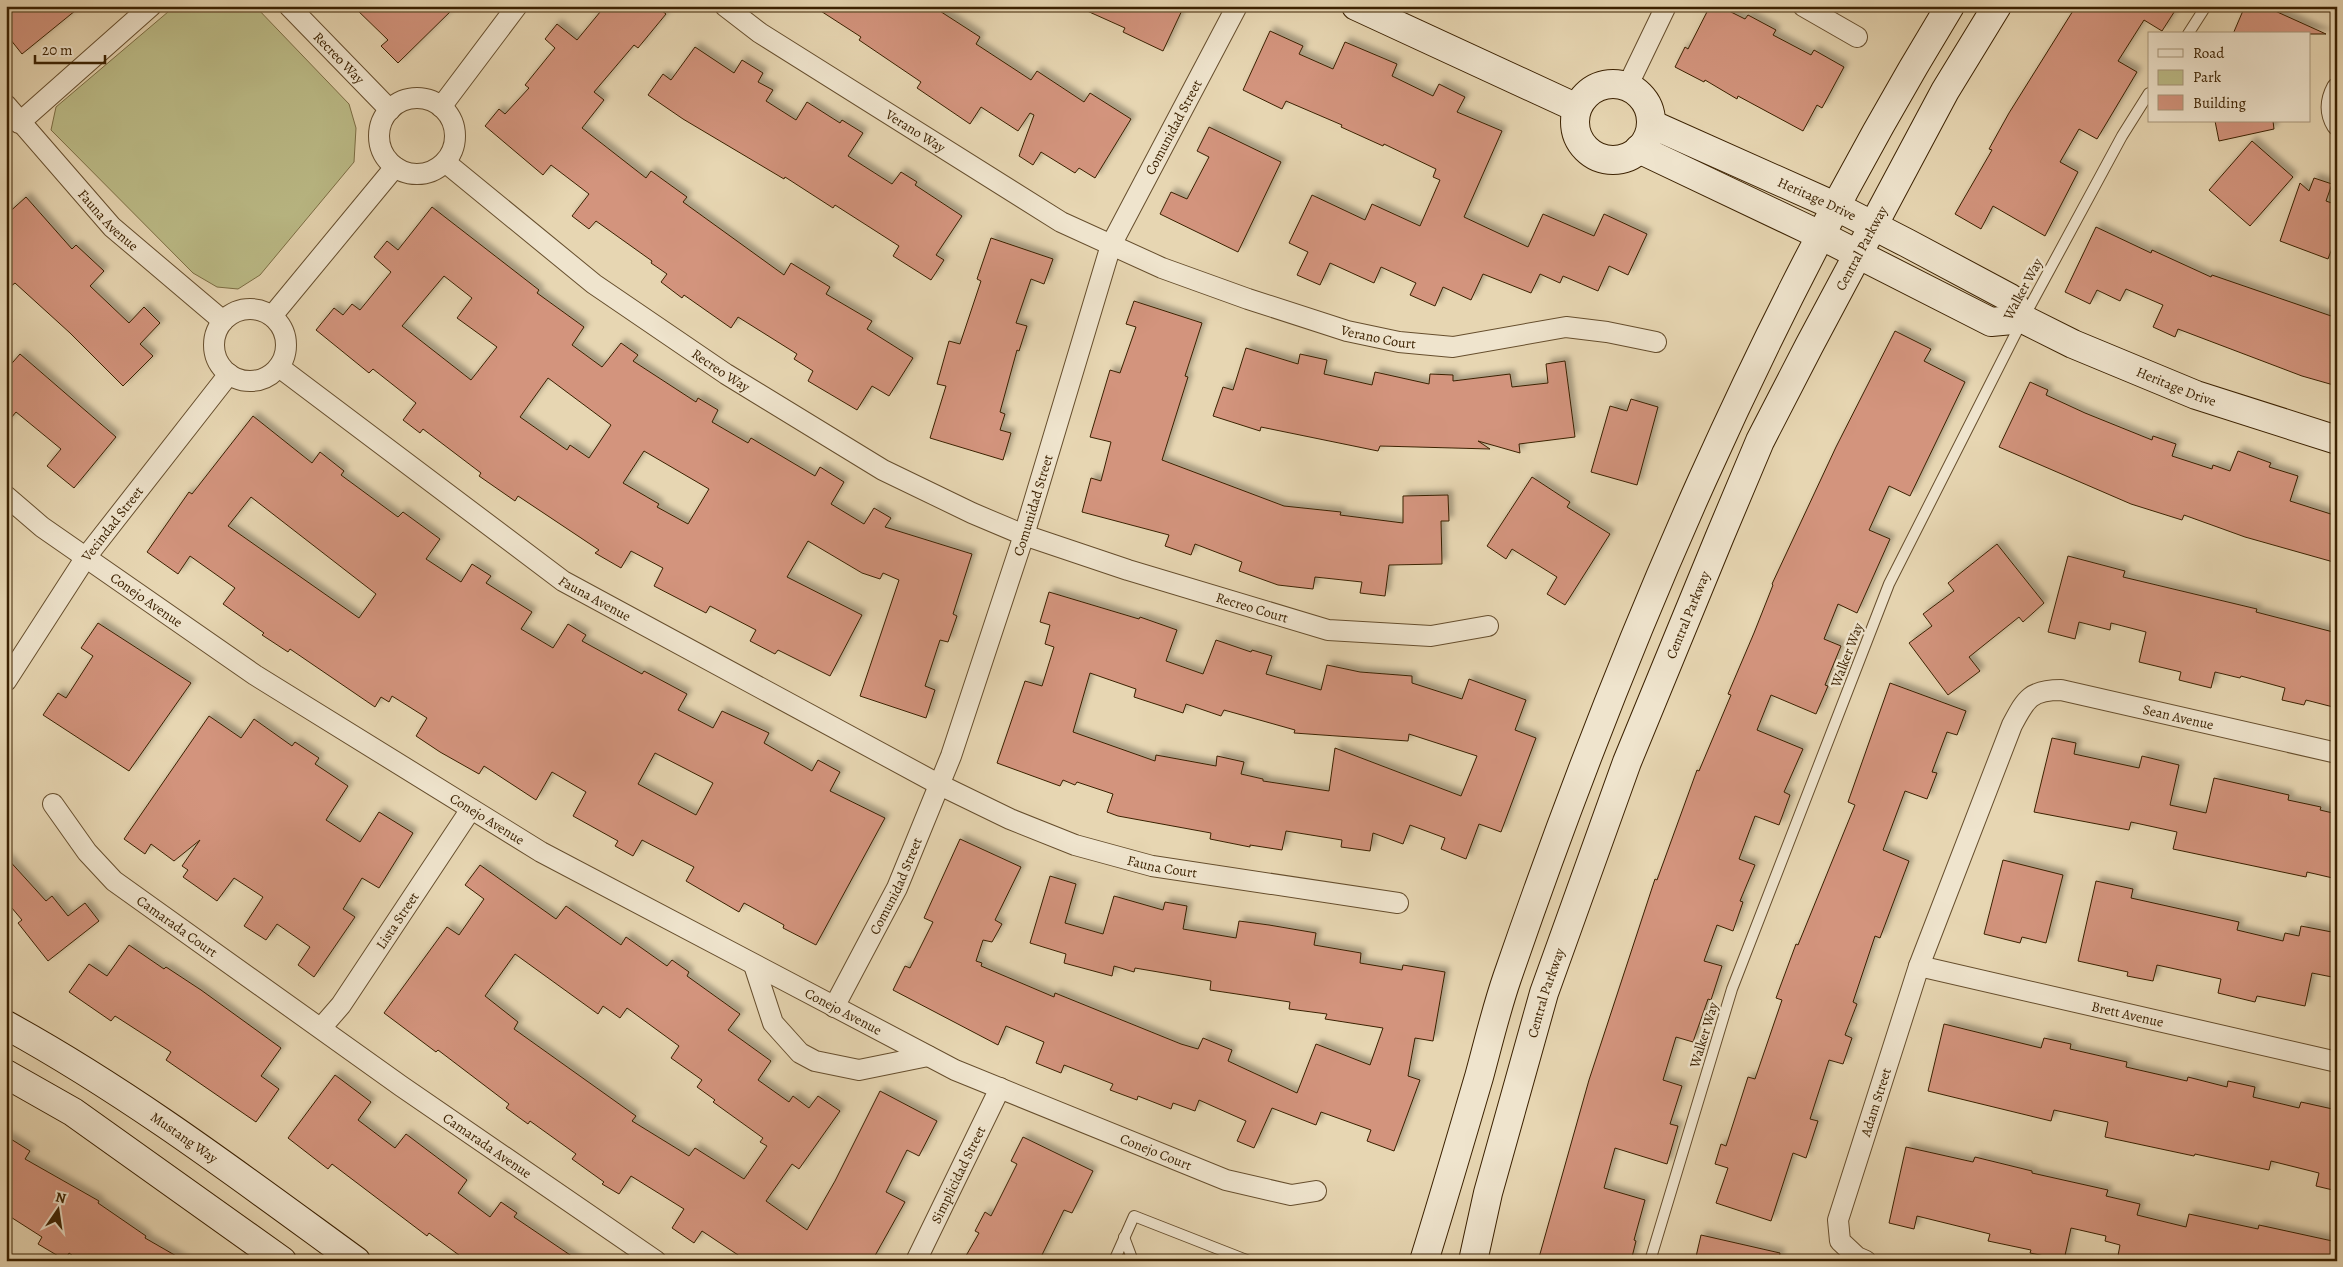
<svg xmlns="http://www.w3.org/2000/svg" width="2343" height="1267" font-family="Alegreya,serif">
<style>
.green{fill:#bcbc88;stroke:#7c6e44}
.building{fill:#d3947d;stroke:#3b2101;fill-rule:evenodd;filter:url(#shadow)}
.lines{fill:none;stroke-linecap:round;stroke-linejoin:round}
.lane-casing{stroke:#664e2d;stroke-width:12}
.street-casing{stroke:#664e2d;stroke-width:22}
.secondary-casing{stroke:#3b2101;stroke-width:30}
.lane{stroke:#efe4cd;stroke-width:10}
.street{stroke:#efe4cd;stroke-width:20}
.secondary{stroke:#efe4cd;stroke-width:28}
.labels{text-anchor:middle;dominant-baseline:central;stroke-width:5;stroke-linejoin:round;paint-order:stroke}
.street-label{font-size:14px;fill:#3b2101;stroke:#efe4cd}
</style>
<defs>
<filter id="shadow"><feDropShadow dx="4.5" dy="-4.5" stdDeviation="2.5" flood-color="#0004"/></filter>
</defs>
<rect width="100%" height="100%" fill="#e7d6b2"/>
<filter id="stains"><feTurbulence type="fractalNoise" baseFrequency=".004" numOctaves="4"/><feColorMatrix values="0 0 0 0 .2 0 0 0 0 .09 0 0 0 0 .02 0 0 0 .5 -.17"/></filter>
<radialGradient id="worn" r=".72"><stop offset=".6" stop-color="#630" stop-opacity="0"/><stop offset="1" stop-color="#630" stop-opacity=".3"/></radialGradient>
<!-- green -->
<polygon class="green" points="175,6 255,6 349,104 356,128 354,162 260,275 238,289 217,287 193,273 51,130 56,107"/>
<!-- building -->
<g class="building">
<polygon points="6,6 81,6 22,54 6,34"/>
<polygon points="353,6 456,6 398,63 381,46 388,40"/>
<polygon points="605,6 656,6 666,14 638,48 634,45 594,92 604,100 582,128 646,178 651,171 687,197 683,202 784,275 791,263 830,287 826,294 872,321 867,329 913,358 889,396 872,386 857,410 808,381 813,371 794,359 797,354 738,317 731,328 684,295 682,298 661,282 667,274 651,263 652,261 596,221 589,229 572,216 589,194 551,165 543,175 485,126 499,109 505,114 529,88 525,85 555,48 545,39 557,24 577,40"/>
<polygon points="813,6 932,6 980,37 976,44 1031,80 1037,71 1084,102 1090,93 1131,119 1095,178 1079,168 1075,173 1041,152 1033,165 1019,156 1034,115 1030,113 1018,131 981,107 970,124 917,88 921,82 859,40 861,37"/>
<polygon points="1076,6 1184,6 1163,51 1123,32 1125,28"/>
<polygon points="1710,6 1719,6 1745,19 1748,15 1776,30 1773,35 1811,55 1814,50 1844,67 1822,108 1817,105 1803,131 1738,96 1737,99 1705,80 1704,82 1675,67 1685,47 1688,49"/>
<polygon points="2076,6 2178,6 2162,31 2144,20 2118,61 2137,72 2097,139 2079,129 2060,162 2078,172 2045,236 1993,206 1981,229 1955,214 1992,150 1989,149 2009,113"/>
<polygon points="2245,6 2264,6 2326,34 2233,34"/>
<polygon points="1270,31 1303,46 1299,54 1333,69 1345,42 1397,64 1392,76 1433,96 1439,84 1465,97 1457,112 1502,131 1464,217 1528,247 1543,214 1594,236 1604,214 1647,234 1628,275 1609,266 1598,291 1563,276 1560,283 1540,274 1531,293 1483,274 1471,300 1443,287 1435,306 1410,295 1416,283 1381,267 1374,283 1330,263 1320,285 1297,275 1308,252 1289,243 1312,195 1365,220 1372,204 1420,226 1440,180 1433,177 1436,169 1384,144 1383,146 1341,127 1342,125 1286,101 1282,109 1243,90"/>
<polygon points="695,47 734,73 742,60 763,73 758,82 773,90 766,101 796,120 807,102 840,123 842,120 863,133 848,156 892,184 901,172 917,182 915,185 962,216 936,255 944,260 931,280 893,256 899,246 835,205 833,208 785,177 784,179 683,119 648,95 663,74 671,80"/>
<polygon points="2215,121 2273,121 2274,129 2219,141"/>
<polygon points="1209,127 1281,162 1238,252 1160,214 1171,192 1187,199 1209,157 1197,151"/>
<polygon points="2252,141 2293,177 2250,226 2209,190"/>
<polygon points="2314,178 2332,184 2326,201 2337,205 2337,235 2328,259 2280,241 2300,183 2309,191"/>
<polygon points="26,197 72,249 76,245 104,271 90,286 129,323 144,307 160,323 140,344 153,356 123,386 70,333 15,283 6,290 6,215"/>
<path d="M432,207L539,290L537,293L584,327L572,345L602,367L621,343L638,355L633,361L696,402L698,398L718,410L712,422L748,443L751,438L815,476L820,467L844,482L831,504L864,524L874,508L891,518L885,527L972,554L953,614L957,616L948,642L940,640L925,686L935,690L926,718L860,696L899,580L883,573L880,579L862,573L808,541L787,577L862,615L830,676L778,650L775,654L750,641L756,630L710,606L706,613L654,586L663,568L631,551L621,568L595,553L599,550L518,496L515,501L479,476L481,473L423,429L420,433L403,420L416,403L373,369L369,373L316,330L334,308L343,315L352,304L360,310L391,272L374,257L387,241L398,250ZM444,276L472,298L457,318L497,347L471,380L402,326ZM548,378L611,425L589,458L570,445L567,450L520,417ZM644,451L709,489L688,524L657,507L659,504L623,483Z"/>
<polygon points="2096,227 2151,253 2152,250 2211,277 2212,275 2337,318 2337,386 2302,376 2178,329 2175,337 2153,327 2163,305 2126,289 2120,301 2097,290 2090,304 2065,292"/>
<polygon points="991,238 1053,259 1044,284 1031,279 1016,323 1027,326 1019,351 1017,350 1000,412 1005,414 1000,430 1011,433 1003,460 930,438 946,386 937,384 949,341 960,344 981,281 977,279"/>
<polygon points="1134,301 1202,323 1185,376 1188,377 1162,460 1284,506 1341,512 1340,515 1403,523 1403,496 1448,495 1449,521 1441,521 1442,564 1389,565 1385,596 1360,593 1362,582 1315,577 1313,589 1278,585 1239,571 1242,562 1195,544 1191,555 1165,546 1169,535 1082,512 1091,478 1101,481 1111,442 1090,437 1110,370 1120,373 1136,327 1126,324"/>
<polygon points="1895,331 1931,349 1924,361 1965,382 1910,496 1889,486 1869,530 1890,539 1857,613 1838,604 1824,639 1841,646 1825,685 1828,686 1816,714 1771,695 1757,730 1803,749 1784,792 1790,795 1779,825 1755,816 1739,859 1755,865 1740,901 1743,902 1733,931 1717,925 1704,961 1722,966 1711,1000 1708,999 1693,1042 1676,1037 1663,1080 1682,1086 1670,1124 1678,1126 1667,1164 1615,1148 1604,1188 1645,1200 1634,1240 1636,1241 1631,1261 1538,1261 1589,1080 1655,879 1657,880 1697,770 1699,771 1731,695 1728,694 1754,633 1773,585 1772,584 1836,447"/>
<polygon points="1246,348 1298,364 1300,354 1327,360 1324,374 1372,385 1375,372 1429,384 1430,374 1453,375 1453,381 1510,374 1512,387 1548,383 1546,364 1565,361 1575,437 1519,444 1520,453 1478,441 1490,449 1380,446 1378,451 1261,427 1260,431 1213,416 1223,387 1233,390"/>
<polygon points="20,354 116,437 74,488 47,466 61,449 16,412 6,424 6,370"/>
<polygon points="2030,382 2048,390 2046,395 2085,413 2152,440 2153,436 2176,444 2172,456 2212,469 2213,465 2230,471 2238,451 2271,463 2269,467 2298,476 2290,501 2337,516 2337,563 2245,537 2184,515 2182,520 2131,504 1999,447"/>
<polygon points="1631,399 1658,407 1637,485 1591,472 1610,406 1627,411"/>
<path d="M253,416L312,463L320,452L344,471L341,475L398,517L403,512L440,539L426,559L461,582L472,564L491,576L486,583L532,612L521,629L553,648L568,624L586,635L582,641L642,674L644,671L687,694L678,710L713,728L722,711L769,733L764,743L812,771L818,760L840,772L830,791L885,818L816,945L783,928L784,925L744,903L739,912L686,881L694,867L642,840L633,856L615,846L618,841L573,816L586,792L552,772L536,800L484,766L479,774L440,752L416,736L427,718L392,696L389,702L381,697L375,707L290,649L288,652L262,635L264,633L223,604L235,588L190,556L178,574L147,552L189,492L192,494ZM251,497L376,594L359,618L228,526ZM655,753L713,783L696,815L638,784Z"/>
<polygon points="1532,477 1570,502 1567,507 1610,534 1565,605 1547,594 1557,577 1512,549 1506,559 1487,546"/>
<polygon points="1997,544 2044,603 2023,622 2019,617 1969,657 1980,671 1948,695 1909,643 1932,626 1923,614 1954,591 1948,583"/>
<polygon points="2068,556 2125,571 2123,577 2257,609 2256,612 2337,633 2337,708 2306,700 2304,705 2282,700 2285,688 2241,676 2240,678 2215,672 2211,688 2179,680 2181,672 2139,662 2146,632 2111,623 2110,630 2079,622 2075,639 2048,632"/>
<path d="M1049,592L1139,619L1140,617L1177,630L1166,661L1203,674L1216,640L1251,652L1252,650L1272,656L1266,674L1321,690L1327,665L1360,672L1412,676V683L1462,699L1469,679L1526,700L1515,730L1536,738L1501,832L1479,824L1466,859L1441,849L1445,838L1410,825L1403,844L1373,833L1370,851L1341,847L1342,840L1286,831L1282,850L1250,845V847L1210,839L1211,833L1118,816L1107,812L1113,794L1077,782L1075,785L1063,780L1060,786L997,763L1025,681L1042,686L1054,647L1045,644L1050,625L1040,622ZM1090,673L1136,689L1134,697L1183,713L1186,704L1221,716L1224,710L1295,730L1294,733L1408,741L1409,734L1477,756L1461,796L1335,748L1329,791L1263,781V779L1241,774L1244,762L1217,756L1216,766L1156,755L1155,761L1073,732Z"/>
<polygon points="98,623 191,683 129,771 43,715 58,693 66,698 93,656 81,648"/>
<polygon points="1890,683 1966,711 1957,735 1947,732 1932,772 1937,773 1927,799 1905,791 1883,850 1909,861 1880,938 1875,936 1853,1002 1857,1004 1845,1035 1852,1038 1843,1064 1829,1060 1810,1119 1818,1121 1806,1158 1793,1153 1771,1221 1716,1203 1728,1168 1715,1164 1721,1144 1726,1146 1748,1077 1755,1079 1782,1000 1776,998 1796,944 1798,945 1855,805 1848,802"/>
<polygon points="209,716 241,738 254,719 292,746 295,742 319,758 315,764 348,786 326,820 360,842 379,812 413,833 379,888 362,878 343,909 355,917 314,977 298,965 310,947 277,924 266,940 244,926 263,897 234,878 217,901 183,877 188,870 182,866 200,840 174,861 151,844 145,854 124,839"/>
<polygon points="2052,738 2076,743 2074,754 2139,768 2142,756 2179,765 2170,805 2206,813 2214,778 2289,795 2288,800 2321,807 2320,810 2337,814 2337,879 2307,872 2306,877 2173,849 2177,832 2131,822 2129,830 2034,812"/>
<polygon points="960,839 1021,867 995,920 1002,924 992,942 983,940 976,961 982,963 981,966 1054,997 1055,993 1181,1044 1198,1049 1203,1038 1232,1050 1228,1061 1297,1093 1316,1044 1370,1065 1383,1028 1325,1019 1327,1014 1289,1009 1290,1002 1210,990 1211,981 1135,968 1134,972 1114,966 1112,976 1064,963 1066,954 1030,943 1050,876 1076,884 1065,923 1103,934 1114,896 1163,910 1165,902 1187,906 1183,929 1236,938 1239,921 1269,925 1316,933 1314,945 1361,953 1360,963 1402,970 1403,965 1445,972 1433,1041 1415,1038 1408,1076 1420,1080 1394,1151 1367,1141 1371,1130 1321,1112 1316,1125 1272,1108 1254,1148 1237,1141 1246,1121 1199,1100 1195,1111 1173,1103 1171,1109 1138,1096 1137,1100 1110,1090 1113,1084 1064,1065 1061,1073 1036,1063 1044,1042 1006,1026 998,1045 893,990 905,966 910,968 933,922 924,918"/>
<polygon points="6,857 46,901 52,896 68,916 85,903 99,921 48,961 18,923 22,920 6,901"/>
<polygon points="2003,860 2063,875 2046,943 2022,937 2020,943 1984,934"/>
<path d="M480,865L556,919L566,906L621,945L626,937L667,966L672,960L689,972L687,976L740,1014L728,1030L771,1061L758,1080L789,1102L793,1096L809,1108L818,1096L840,1111L799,1169L792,1164L766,1201L807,1230L835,1181L880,1091L937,1121L919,1156L907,1150L886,1192L905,1202L872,1261H747L702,1231L694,1243L672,1228L684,1209L631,1176L619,1194L602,1184L604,1182L572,1159L576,1154L530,1121L528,1124L506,1108L509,1104L438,1050L436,1052L384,1013L447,927L459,935L484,899L465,885ZM515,954L598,1014L603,1006L620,1018L627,1008L679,1046L671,1058L702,1080L697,1087L715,1100L713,1102L763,1138L760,1142L767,1146L744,1179L695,1148L689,1156L632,1121L636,1116L514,1029L518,1022L485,996Z"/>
<polygon points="2096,881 2133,889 2131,898 2239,922 2237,930 2283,941 2285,933 2299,936 2301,926 2337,933 2337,978 2312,973 2305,1006 2257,996 2255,1002 2218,993 2221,979 2157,965 2153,981 2127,976 2128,972 2078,961"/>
<polygon points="129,945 164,969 166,967 201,990 281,1048 261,1076 279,1089 256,1122 166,1060 171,1052 115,1016 111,1021 69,992 89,964 107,976"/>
<polygon points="1944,1024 2041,1048 2044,1038 2071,1044 2070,1049 2127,1062 2126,1067 2187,1081 2188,1077 2227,1087 2228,1081 2255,1087 2253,1097 2299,1108 2301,1102 2337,1110 2335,1129 2337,1129 2337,1191 2316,1186 2319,1173 2271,1161 2269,1170 2195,1154 2194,1156 2105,1137 2108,1122 2054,1110 2051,1121 1928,1091"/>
<polygon points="335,1075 371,1102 358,1120 395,1148 406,1134 467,1180 458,1193 490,1217 501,1202 517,1213 514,1217 579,1261 467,1261 429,1233 427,1236 332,1164 328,1169 288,1138"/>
<polygon points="6,1136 30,1151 25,1159 99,1201 98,1203 146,1236 145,1238 185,1261 80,1261 69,1253 65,1260 38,1244 42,1237 6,1214"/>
<polygon points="1023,1137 1093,1171 1072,1213 1064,1210 1039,1261 963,1261 979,1233 975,1231 985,1212 991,1216 1017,1164 1011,1161"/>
<polygon points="1906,1147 1973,1162 1975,1157 2032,1171 2032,1173 2108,1190 2106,1196 2140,1204 2137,1215 2186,1227 2189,1214 2258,1229 2259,1225 2337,1242 2337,1261 2117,1261 2120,1245 2105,1241 2106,1236 2071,1228 2064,1260 2030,1253 2031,1250 1988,1241 1990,1234 1917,1216 1914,1229 1889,1223"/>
<polygon points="1701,1235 1780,1253 1779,1261 1695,1261"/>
</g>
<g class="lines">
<!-- lane casing -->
<g class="lane-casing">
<g id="lane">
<polyline points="2188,34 2206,6"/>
<polyline points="1124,1237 1133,1261"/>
<polyline points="1114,1261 1134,1216 1249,1261"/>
<polyline points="1650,1261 1732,989 1889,584 2023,319 2122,136 2149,93"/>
</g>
</g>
<!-- street casing -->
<g class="street-casing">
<g id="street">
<path id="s1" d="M289,6L390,110"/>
<path id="s2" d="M725,6L760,33L1061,222L1162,268L1248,299L1347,331L1399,342L1453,347L1566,327L1607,332L1656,342"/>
<polyline points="1803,6 1857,37"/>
<polyline points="1627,87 1666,6"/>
<path d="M2337,88C2330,101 2329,112 2337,125"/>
<circle cx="417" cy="136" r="38"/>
<path id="s3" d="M6,105L112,227L223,321"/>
<polyline points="441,107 517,6"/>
<polyline points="19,123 151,6"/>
<path id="s4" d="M445,162L594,284L726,374L883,470L972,513L1024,535L1128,570L1328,630L1431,636L1488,626"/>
<circle cx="250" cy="345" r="36"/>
<polyline points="272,316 395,167"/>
<path id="s5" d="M279,367L563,581L940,785L1010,819L1075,845L1152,866L1398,903"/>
<path id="s6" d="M6,496L42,527L255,675L541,852L955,1070L1226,1180L1291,1195L1316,1191"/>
<path id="s7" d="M6,681L86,557L229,374"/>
<path id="s8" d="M53,804L87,852L114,881L401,1086L656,1261"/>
<polyline points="754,965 773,1023 800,1053 815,1061 859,1070 928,1056"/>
<path id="s9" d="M1919,966L2337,1062"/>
<path id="s10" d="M834,1007L897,888L951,756L1024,535L1111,245L1237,6"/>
<path id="s11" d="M321,1028L341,1005L471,809"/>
<path id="s12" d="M916,1261L1000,1088"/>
<path id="s13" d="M1866,1261L1857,1257L1840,1241L1838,1220L1919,966L2012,725C2026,699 2030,690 2061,690L2337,753"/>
</g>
</g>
<!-- secondary casing -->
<g class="secondary-casing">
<g id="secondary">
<polyline points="1356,6 1577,108"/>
<circle cx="1613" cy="122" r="38"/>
<path id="s14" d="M1651,124L1837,207L1907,243L2010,298L2023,319"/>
<path id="s15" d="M1639,149L1822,236L1991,322L2023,319L2073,344L2196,395L2337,440"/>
<path id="s16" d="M6,1025C130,1093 242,1178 356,1261"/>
<polyline points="6,1074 73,1112 282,1261"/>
<path d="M1424,1261C1443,1200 1461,1138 1479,1077C1488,1044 1496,1010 1507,978C1623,641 1764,311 1950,6"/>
<path id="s17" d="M1473,1261L1488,1193L1544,993L1627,762L1720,536L1760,441L1809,346L1945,91L1997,6"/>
</g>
</g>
<!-- lane -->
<use href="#lane" class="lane"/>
<!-- street -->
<use href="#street" class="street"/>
<!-- secondary -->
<use href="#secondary" class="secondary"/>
</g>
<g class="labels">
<!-- street labels -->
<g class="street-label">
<text stroke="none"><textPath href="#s1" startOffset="72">Recreo Way</textPath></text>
<text stroke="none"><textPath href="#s10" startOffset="946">Comunidad Street</textPath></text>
<text stroke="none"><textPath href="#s2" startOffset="228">Verano Way</textPath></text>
<text stroke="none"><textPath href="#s14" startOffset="182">Heritage Drive</textPath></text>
<text stroke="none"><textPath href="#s3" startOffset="154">Fauna Avenue</textPath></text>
<text stroke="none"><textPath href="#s17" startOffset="1088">Central Parkway</textPath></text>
<text transform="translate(2023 289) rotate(-62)">Walker Way</text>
<text stroke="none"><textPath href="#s2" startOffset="738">Verano Court</textPath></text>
<text stroke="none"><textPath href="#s4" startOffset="346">Recreo Way</textPath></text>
<text stroke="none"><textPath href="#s15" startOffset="592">Heritage Drive</textPath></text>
<text stroke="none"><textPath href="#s10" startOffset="541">Comunidad Street</textPath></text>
<text stroke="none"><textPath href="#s7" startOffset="190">Vecindad Street</textPath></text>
<text stroke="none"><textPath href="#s5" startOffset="392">Fauna Avenue</textPath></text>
<text stroke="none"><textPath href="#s6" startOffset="175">Conejo Avenue</textPath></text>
<text stroke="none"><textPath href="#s4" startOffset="931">Recreo Court</textPath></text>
<text stroke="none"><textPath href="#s17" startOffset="682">Central Parkway</textPath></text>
<text transform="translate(1847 655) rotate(-69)">Walker Way</text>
<text stroke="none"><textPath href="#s13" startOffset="765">Sean Avenue</textPath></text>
<text stroke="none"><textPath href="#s6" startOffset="580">Conejo Avenue</textPath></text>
<text stroke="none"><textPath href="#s5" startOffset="1022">Fauna Court</textPath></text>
<text stroke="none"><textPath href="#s10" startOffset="136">Comunidad Street</textPath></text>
<text stroke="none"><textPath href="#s11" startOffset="132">Lista Street</textPath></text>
<text stroke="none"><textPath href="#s8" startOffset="176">Camarada Court</textPath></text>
<text stroke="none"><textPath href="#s17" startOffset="278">Central Parkway</textPath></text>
<text stroke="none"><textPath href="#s6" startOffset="985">Conejo Avenue</textPath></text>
<text stroke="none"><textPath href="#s9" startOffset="214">Brett Avenue</textPath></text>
<text transform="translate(1704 1035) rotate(-73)">Walker Way</text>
<text stroke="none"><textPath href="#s13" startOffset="178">Adam Street</textPath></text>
<text stroke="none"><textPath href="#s16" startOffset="211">Mustang Way</textPath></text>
<text stroke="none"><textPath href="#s8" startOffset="556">Camarada Avenue</textPath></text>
<text stroke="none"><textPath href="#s6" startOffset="1328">Conejo Court</textPath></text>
<text stroke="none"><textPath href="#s12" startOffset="96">Simplicidad Street</textPath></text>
</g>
</g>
<!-- margin -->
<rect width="2343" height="1267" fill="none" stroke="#e7d6b2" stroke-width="25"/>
<rect x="8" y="8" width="2328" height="1252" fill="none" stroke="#3b2101" stroke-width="2.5"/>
<rect x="12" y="12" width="2318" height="1242" fill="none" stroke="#3b2101"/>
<!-- legend -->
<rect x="2148" y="32" width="162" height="90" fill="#efe4cd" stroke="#a7967b"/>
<rect x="2158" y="49" width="25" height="8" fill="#efe4cd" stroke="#a7967b"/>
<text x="2193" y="58" font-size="15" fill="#3b2101">Road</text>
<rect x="2158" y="70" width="25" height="15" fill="#bcbc88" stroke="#a7967b"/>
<text x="2193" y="82" font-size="15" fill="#3b2101">Park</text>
<rect x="2158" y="95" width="25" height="15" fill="#d3947d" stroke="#a7967b"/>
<text x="2193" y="108" font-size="15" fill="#3b2101">Building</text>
<!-- north arrow -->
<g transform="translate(58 1210) rotate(13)" stroke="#efe4cd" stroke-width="4" paint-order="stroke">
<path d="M0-4L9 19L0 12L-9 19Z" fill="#3b2101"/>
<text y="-8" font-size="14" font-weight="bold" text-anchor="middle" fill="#3b2101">N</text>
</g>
<!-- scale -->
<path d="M35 55v8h70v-8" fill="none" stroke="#3b2101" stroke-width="2.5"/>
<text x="42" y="55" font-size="15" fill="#3b2101" stroke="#efe4cd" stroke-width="4" paint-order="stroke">20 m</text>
<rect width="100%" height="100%" filter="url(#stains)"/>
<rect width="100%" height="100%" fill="url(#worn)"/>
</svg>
